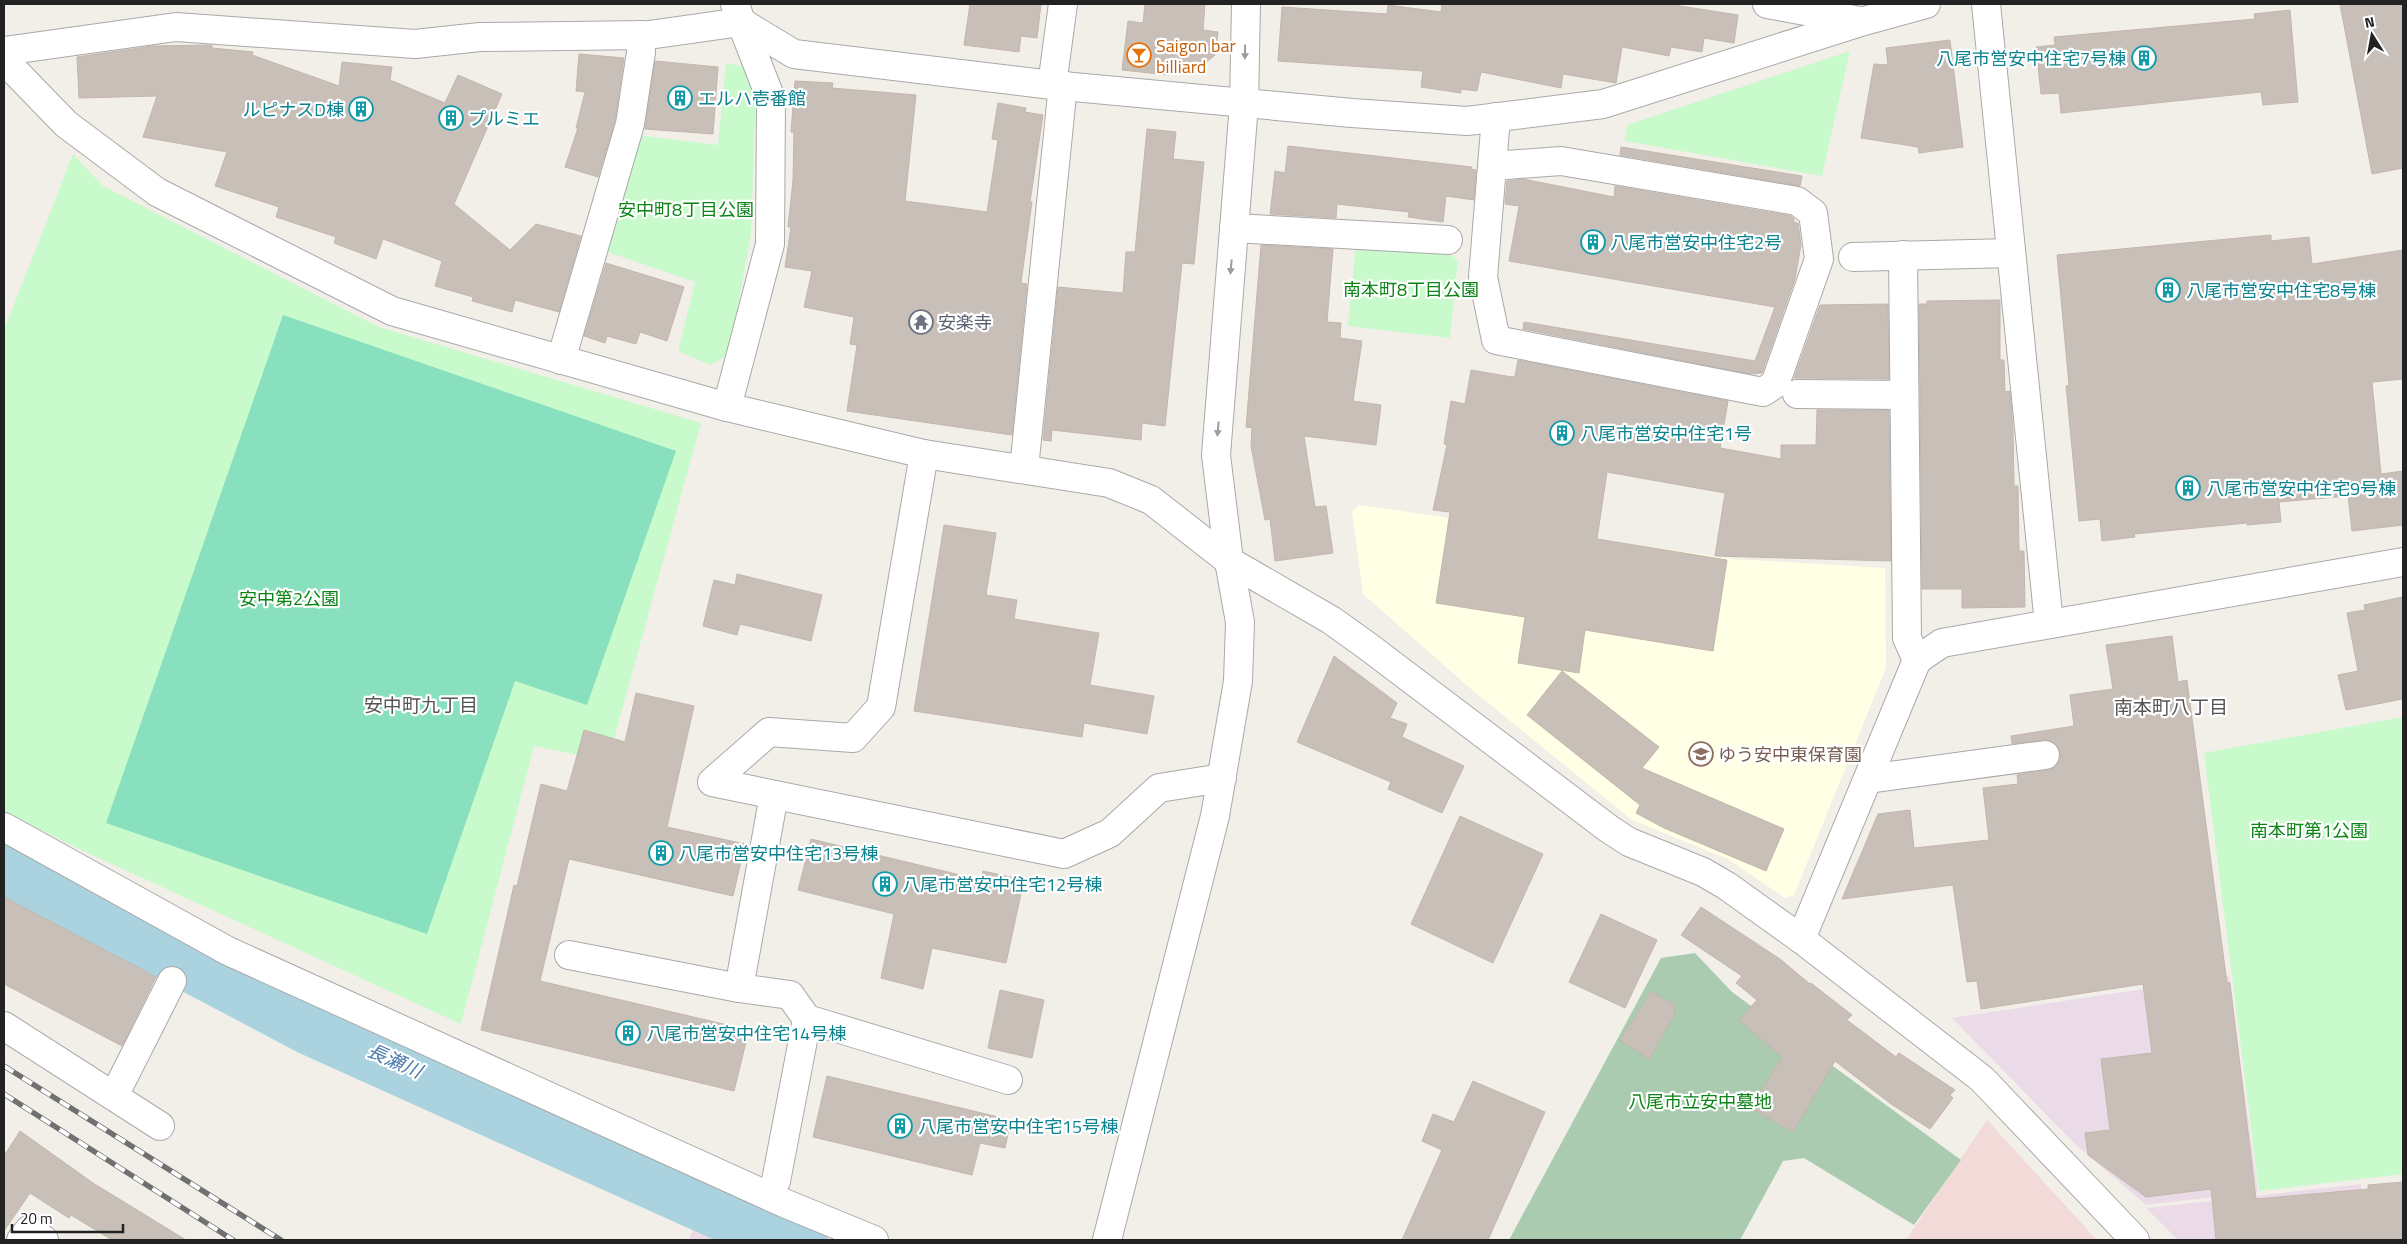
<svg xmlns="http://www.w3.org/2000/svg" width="2407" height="1244" font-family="'Titillium Web','Noto Sans JP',sans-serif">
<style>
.commercial{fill:#f2dad9}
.industrial{fill:#ebdbe8}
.education{fill:#ffffe5}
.cemetery{fill:#aacbaf}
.park{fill:#c8facc}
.pitch{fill:#88e0be}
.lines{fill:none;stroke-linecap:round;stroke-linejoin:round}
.river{stroke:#aad3df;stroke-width:66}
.building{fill:#c7bfb8;stroke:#c4b6ab}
.minor-casing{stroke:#a9a9a9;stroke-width:30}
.minor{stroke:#fff;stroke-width:28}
.rail-casing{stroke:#707070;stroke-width:5.5}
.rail{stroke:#fff;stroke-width:4;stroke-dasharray:11;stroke-linecap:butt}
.oneway{fill:#9c9c9c}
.labels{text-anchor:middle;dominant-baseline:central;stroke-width:4.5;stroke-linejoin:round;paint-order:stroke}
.food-label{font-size:18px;fill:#c56008;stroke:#fff;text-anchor:start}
.culture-label{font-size:18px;fill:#0d838f;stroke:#fff;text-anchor:start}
.park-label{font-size:18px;fill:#0c8416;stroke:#fff}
.worship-label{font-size:18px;fill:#5b616d;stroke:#fff;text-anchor:start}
.education-label{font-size:18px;fill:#785e54;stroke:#fff;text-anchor:start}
.neighbourhood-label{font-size:19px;fill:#555;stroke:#fff}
.water-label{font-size:19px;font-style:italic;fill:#4a7aab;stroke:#fff}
</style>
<rect width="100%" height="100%" fill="#f2efe9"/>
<!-- commercial -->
<polygon class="commercial" points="1987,1120 2097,1240 1906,1240"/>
<!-- industrial -->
<g class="industrial">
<polygon points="2229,976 2258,1192 2146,1205 2075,1144 1952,1018"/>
<polygon points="2361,1184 2365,1240 2178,1240 2146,1208"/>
<polygon points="698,1217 753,1240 689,1240"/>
</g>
<!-- education -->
<polygon class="education" points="1359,505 1734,559 1885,568 1886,668 1794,895 1785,898 1728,859 1632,820 1471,689 1363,594 1352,512"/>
<!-- cemetery -->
<polygon class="cemetery" points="1695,953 1732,992 1961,1160 1914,1225 1804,1158 1783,1161 1740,1240 1509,1240 1661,958"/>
<!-- park -->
<g class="park">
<polygon points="1850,51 1822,176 1625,141 1627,125"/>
<polygon points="726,63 741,66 756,83 751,234 729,354 710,365 678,351 695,282 605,251 636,135 718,145"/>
<polygon points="73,154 103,186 379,327 701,423 608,761 534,746 461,1024 79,849 4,812 4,330"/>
<polygon points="1356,242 1440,247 1458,260 1450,338 1348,326"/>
<polygon points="2403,717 2403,1174 2259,1191 2204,753"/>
</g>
<!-- pitch -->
<polygon class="pitch" points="283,315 676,451 587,705 515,681 427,934 106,823"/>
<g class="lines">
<!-- river -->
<polyline class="river" points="4,860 315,1024 795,1240"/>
</g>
<!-- building -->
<g class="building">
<polygon points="970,4 1041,4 1037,38 1021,36 1019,52 964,45"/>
<polygon points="1145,4 1205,4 1203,30 1218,32 1215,55 1202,66 1171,63 1169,75 1122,70 1128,21 1143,23"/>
<polygon points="1442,4 1667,4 1738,15 1734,43 1704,38 1702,52 1671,47 1669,56 1622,47 1616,83 1563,74 1561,88 1481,72 1477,91 1461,89 1461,93 1421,87 1423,71 1278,61 1282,7 1387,14 1388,5 1441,12"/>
<polygon points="2340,4 2403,4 2403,168 2372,174"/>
<polygon points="2290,10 2298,102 2263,105 2261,92 2061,113 2059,93 2041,94 2036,47 2055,45 2054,37 2255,19 2254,14"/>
<polygon points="1950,40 1963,147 1919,153 1918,147 1861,138 1874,64 1888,65 1886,48"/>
<polygon points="212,45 212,48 253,52 252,55 339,86 342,62 392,67 390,80 445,103 458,75 502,94 454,204 510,250 536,224 581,236 559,312 515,300 512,312 472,301 473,297 435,286 442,261 383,239 376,259 334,243 336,237 276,217 279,207 215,186 227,152 143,137 157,96 79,98 77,57 153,46"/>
<polygon points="579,54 624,58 615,121 598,177 565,167 578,128 576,128 585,92 576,91"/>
<polygon points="655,61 718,67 713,134 645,129"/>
<polygon points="795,81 833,83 832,88 916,95 905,201 987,212 998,140 992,139 998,103 1026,108 1025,112 1043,115 1030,202 1032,202 1021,283 1027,284 1012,435 847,411 857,345 850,344 854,317 804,307 812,271 785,267 791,227 788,227 793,180 794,132 791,132"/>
<polygon points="1147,129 1176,132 1173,159 1204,162 1194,264 1182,263 1165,426 1142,423 1141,440 1052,430 1051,441 1043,440 1058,287 1123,293 1126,252 1135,252"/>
<polygon points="1288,146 1472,167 1471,169 1476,170 1474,200 1446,196 1443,222 1408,217 1409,212 1337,204 1336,218 1270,214 1275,171 1285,173"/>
<polygon points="1621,147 1802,176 1800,186 1620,155"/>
<polygon points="1523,179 1614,197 1615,186 1791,216 1794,219 1794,222 1798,223 1801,245 1795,279 1762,373 1750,374 1523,329 1524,322 1755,361 1775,307 1509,261 1519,206 1505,204 1507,181"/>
<polygon points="2271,235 2271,241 2309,237 2312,264 2403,250 2403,379 2372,382 2381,474 2403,471 2403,525 2352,531 2348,496 2279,502 2281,522 2247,525 2247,523 2134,534 2135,537 2102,541 2100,519 2079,521 2066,386 2069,385 2057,255"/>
<polygon points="1261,245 1333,249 1327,322 1341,323 1340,338 1362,341 1353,401 1381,405 1376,445 1304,436 1315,507 1326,506 1333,553 1275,561 1270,519 1265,520 1251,446 1252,428 1246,427"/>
<polygon points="606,263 684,287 667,341 640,332 636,344 607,336 605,343 584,336"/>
<polygon points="2000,300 2000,360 2004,360 2005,392 2010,391 2013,429 2014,486 2018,486 2019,551 2024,551 2025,607 1962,608 1962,589 1922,589 1919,304 1927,304 1927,301"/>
<polygon points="1888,304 1889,379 1794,378 1820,305"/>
<polygon points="1518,360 1728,401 1720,448 1781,459 1781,445 1816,445 1817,410 1889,410 1891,561 1715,556 1725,493 1607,472 1597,539 1727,560 1713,651 1585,630 1579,673 1518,663 1525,617 1436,603 1450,512 1433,510 1447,445 1444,444 1451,401 1465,404 1471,370 1512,377 1515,376"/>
<polygon points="944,525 996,533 986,595 1017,600 1014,619 1099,633 1090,685 1154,696 1147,734 1084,723 1082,737 914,711"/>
<polygon points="737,574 822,595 811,641 740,624 737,635 703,626 714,580 735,585"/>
<polygon points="2403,597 2403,699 2346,710 2338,675 2358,671 2347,613 2365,610 2364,605"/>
<polygon points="2172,636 2178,682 2187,680 2227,983 2230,983 2256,1199 2368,1189 2368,1185 2403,1182 2403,1240 2216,1240 2211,1189 2146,1197 2088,1155 2085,1133 2110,1130 2101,1059 2152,1053 2143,984 1981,1009 1977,981 1967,982 1953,885 1842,899 1878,814 1910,810 1914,848 1989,840 1983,788 2018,784 2017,775 2048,770 2055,767 2060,760 2060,752 2057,745 2051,741 2043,740 2012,744 2011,736 2074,726 2070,695 2113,689 2106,645"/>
<polygon points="1334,656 1397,703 1390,718 1407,724 1402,737 1464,766 1442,813 1388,789 1391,782 1297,742"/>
<polygon points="1562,671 1659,747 1642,768 1784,829 1766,871 1664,828 1636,813 1640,805 1527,715"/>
<polygon points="636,693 694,706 667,827 745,844 733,896 569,859 540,981 749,1030 734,1091 481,1030 514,885 517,886 541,784 567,791 584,730 625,742"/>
<polygon points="1460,816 1543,854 1493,963 1411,924"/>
<polygon points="811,839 981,880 983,871 1024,880 1006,963 932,948 923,989 881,978 894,914 798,890"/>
<polygon points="4,897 156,977 122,1046 4,984"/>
<polygon points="1701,907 1780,959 1810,984 1811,983 1852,1015 1847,1020 1896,1057 1899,1053 1955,1090 1950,1095 1953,1098 1930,1129 1891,1104 1835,1061 1793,1132 1751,1108 1782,1057 1739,1020 1757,1000 1736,983 1742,976 1681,935"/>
<polygon points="1601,914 1657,940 1625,1008 1569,982"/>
<polygon points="1000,990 1044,1000 1032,1058 988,1048"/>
<polygon points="1651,992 1674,1004 1674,1016 1649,1059 1620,1040"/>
<polygon points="827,1076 1011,1120 1005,1148 980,1143 972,1175 813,1137"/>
<polygon points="1473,1081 1545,1112 1488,1240 1402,1240 1442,1150 1422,1141 1433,1114 1454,1122"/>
<polygon points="20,1131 93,1183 186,1240 112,1240 71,1215 69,1218 30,1193 4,1231 4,1156"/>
</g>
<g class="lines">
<!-- minor casing -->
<g class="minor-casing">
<g id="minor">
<polyline points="735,4 741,22 794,54 1052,85 1352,113 1467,121 1603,104 1864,21 1926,4"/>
<polyline points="1767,4 1860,21"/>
<polyline points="1986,4 2049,624"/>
<polyline points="4,51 176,27 415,44 480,37 649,35 741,22 771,99 770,244 727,407"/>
<polyline points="4,60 66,124 157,192 392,311 727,407 924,454 1109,483 1151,500 1229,561 1331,620 1366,645 1609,829 1629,842 1703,872 1727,886 1801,939 1982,1079 2135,1240"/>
<polyline points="1052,85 1063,4"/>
<polyline points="1492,166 1561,161 1797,201 1813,213 1819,259 1775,384 1763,392 1496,340 1483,277 1496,117"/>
<polyline points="1234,228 1448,240"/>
<polyline points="1903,255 1907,638 1917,660"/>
<polyline points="1853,257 2011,253"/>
<polyline points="561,360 630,124 641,52 640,35"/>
<polyline points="1797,394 1904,395"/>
<polyline points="924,454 881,707 853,738 769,732 712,782 1064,854 1110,833 1159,788 1222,778"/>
<polyline points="1024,469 1063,85"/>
<polyline points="1868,779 2045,755"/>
<polyline points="774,795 739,988 790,995 807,1019 776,1181"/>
<polyline points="4,827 228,951 784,1203 874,1240"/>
<polyline points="1801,939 1917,660 1942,643 2403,562"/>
<polyline points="569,955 739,988"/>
<polyline points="807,1019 1008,1080"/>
<polyline points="4,1026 160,1126"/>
<polyline points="114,1096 172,981"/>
<polyline points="21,1240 29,1230 44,1240"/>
<polyline points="1107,1240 1215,816 1238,681 1240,622 1229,561 1216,455 1244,104 1246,4"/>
</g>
</g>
<!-- minor -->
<use href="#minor" class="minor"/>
<!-- rail casing -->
<g class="rail-casing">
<g id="rail">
<polyline points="4,1066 281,1240"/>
<polyline points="4,1094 233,1240"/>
</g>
</g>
<!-- rail -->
<use href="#rail" class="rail"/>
</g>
<!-- one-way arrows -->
<defs><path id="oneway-solid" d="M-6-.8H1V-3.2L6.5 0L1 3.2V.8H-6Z" transform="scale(1.25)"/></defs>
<g class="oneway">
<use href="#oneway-solid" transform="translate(1245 52) rotate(91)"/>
<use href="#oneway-solid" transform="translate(1231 267) rotate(95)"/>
<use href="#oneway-solid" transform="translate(1218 429) rotate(95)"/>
</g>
<!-- icons -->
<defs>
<g id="bar-ring" transform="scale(1.25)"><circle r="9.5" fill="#fff" stroke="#e8710a" stroke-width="1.5"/><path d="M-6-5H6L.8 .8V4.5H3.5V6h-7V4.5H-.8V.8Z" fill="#e8710a"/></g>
<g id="building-ring" transform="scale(1.25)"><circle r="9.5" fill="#fff" stroke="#0f9aa8" stroke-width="1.5"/><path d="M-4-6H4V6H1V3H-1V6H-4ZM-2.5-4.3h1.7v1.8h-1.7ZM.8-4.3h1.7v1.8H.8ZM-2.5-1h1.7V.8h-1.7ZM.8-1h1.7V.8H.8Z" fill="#0f9aa8"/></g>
<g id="temple-ring" transform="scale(1.25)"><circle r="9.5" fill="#fff" stroke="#6b7280" stroke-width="1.5"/><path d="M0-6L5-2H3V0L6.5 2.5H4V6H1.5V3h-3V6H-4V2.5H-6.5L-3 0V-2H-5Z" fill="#6b7280"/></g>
<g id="school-ring" transform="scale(1.25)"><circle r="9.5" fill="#fff" stroke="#8d6e63" stroke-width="1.5"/><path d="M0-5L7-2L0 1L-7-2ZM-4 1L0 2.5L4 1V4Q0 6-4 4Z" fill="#8d6e63"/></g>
</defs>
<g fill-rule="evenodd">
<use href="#bar-ring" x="1139" y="55"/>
<use href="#building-ring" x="2144" y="58"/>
<use href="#building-ring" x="680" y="98"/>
<use href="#building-ring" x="361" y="109"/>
<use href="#building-ring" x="451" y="118"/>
<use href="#building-ring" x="1593" y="242"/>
<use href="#building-ring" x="2168" y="290"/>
<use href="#temple-ring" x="921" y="322"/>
<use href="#building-ring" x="1562" y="433"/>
<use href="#building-ring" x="2188" y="488"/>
<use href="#school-ring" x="1701" y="754"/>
<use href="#building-ring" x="661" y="853"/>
<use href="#building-ring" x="885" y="884"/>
<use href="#building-ring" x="628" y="1033"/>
<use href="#building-ring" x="900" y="1126"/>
</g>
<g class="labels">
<!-- food labels -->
<g class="food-label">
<text x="1156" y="45">Saigon bar<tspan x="1156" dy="21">billiard</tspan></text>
</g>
<!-- culture labels -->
<g class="culture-label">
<text x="2126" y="58" text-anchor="end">八尾市営安中住宅7号棟</text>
<text x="698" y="98">エルハ壱番館</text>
<text x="344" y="109" text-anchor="end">ルピナスD棟</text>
<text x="468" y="118">プルミエ</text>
<text x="1610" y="242">八尾市営安中住宅2号</text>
<text x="2186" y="290">八尾市営安中住宅8号棟</text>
<text x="1580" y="433">八尾市営安中住宅1号</text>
<text x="2206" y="488">八尾市営安中住宅9号棟</text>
<text x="678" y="853">八尾市営安中住宅13号棟</text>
<text x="902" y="884">八尾市営安中住宅12号棟</text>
<text x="646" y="1033">八尾市営安中住宅14号棟</text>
<text x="918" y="1126">八尾市営安中住宅15号棟</text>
</g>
<!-- park labels -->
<g class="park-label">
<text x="686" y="209">安中町8丁目公園</text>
<text x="1411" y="289">南本町8丁目公園</text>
<text x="289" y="598">安中第2公園</text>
<text x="2309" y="830">南本町第1公園</text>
<text x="1700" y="1101">八尾市立安中墓地</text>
</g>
<!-- worship labels -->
<g class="worship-label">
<text x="938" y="322">安楽寺</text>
</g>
<!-- education labels -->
<g class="education-label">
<text x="1718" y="754">ゆう安中東保育園</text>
</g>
<!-- neighbourhood labels -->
<g class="neighbourhood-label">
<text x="421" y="704">安中町九丁目</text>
<text x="2171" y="706">南本町八丁目</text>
</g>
<!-- water labels -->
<g class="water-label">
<text transform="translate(395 1060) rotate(24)">長瀬川</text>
</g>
</g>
<!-- border -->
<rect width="2407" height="1244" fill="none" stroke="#222222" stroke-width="10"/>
<!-- north arrow -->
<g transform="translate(2372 35) rotate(349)" stroke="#ffffff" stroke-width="4" paint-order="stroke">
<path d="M0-4L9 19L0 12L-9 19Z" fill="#222222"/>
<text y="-8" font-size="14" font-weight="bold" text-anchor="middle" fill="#222222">N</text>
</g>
<!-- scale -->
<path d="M12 1224v8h111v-8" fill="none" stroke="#222222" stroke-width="2.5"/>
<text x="20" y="1224" font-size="15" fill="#222222" stroke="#ffffff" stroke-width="4" paint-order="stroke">20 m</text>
</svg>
